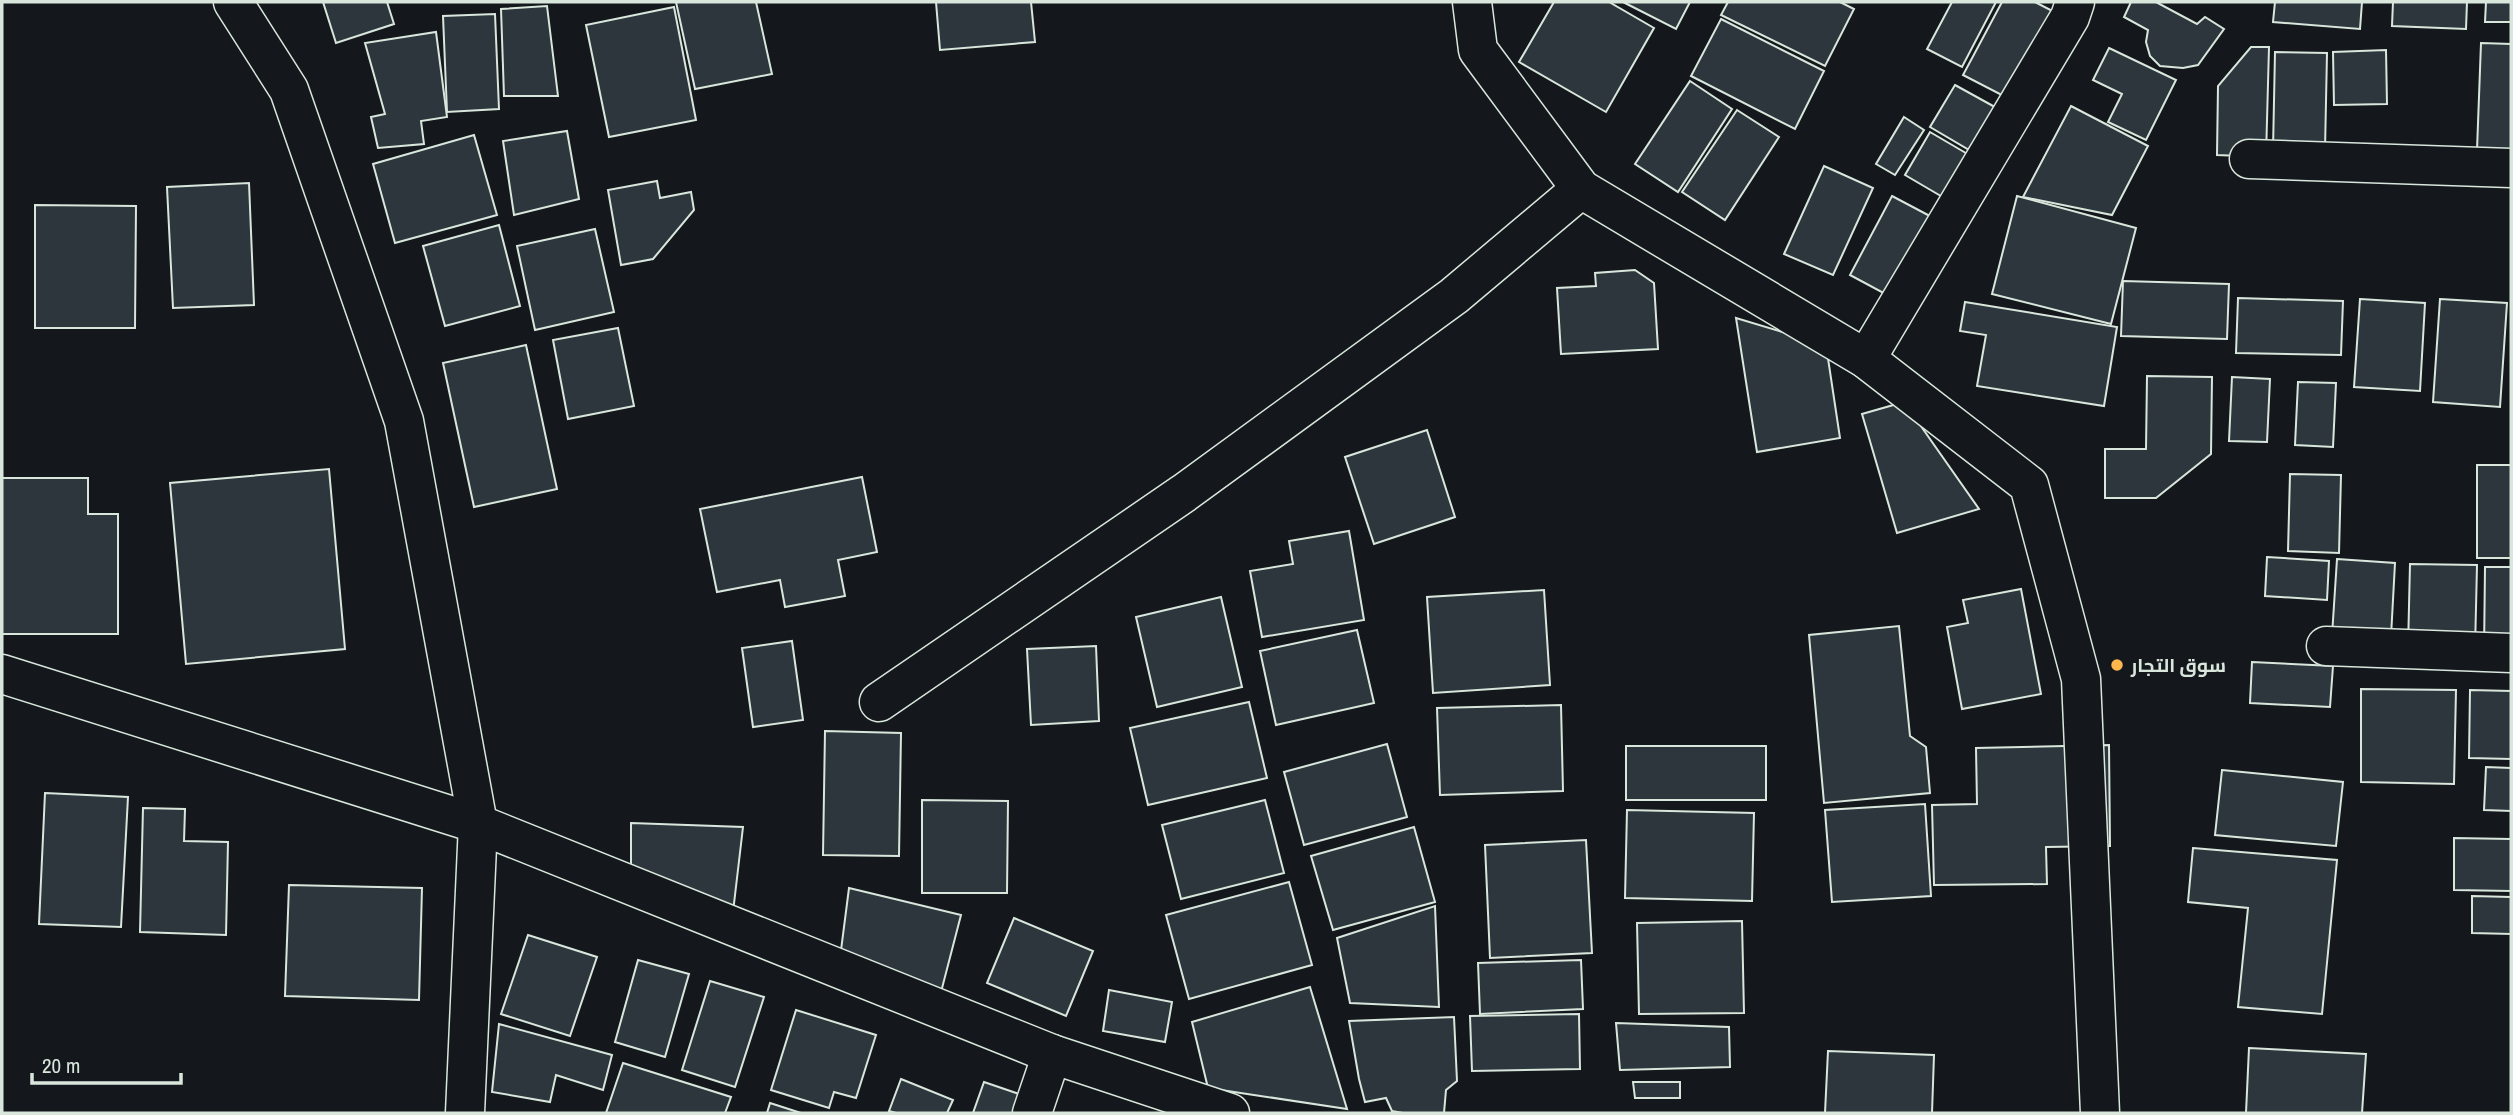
<svg xmlns="http://www.w3.org/2000/svg" width="2513" height="1115" font-family="'Archivo Narrow',Cairo,sans-serif">
<style>
.building{fill:#2c363c;stroke:#d8e6dc;stroke-width:2}
.lines{fill:none;stroke-linecap:round;stroke-linejoin:round}
.minor-casing{stroke:#d8e6dc;stroke-width:41}
.minor{stroke:#14181c;stroke-width:38}
.poi-dot{fill:#ffb74d;stroke:#14181c;stroke-width:2.5}
.labels{text-anchor:middle;dominant-baseline:central;stroke-width:5;stroke-linejoin:round;paint-order:stroke}
.poi-label{font-size:19px;font-weight:bold;fill:#d8e6dc;stroke:#14181c;text-anchor:start}
</style>
<rect width="100%" height="100%" fill="#14181c"/>
<!-- building -->
<g class="building">
<polygon points="323,2 387,2 394,24 336,43"/>
<polygon points="676,2 756,2 772,74 695,89"/>
<polygon points="936,2 1031,2 1035,42 940,50"/>
<polygon points="1554,2 1609,2 1654,28 1606,112 1519,62"/>
<polygon points="1623,2 1690,2 1676,29"/>
<polygon points="1728,2 1840,2 1854,9 1825,66 1721,15"/>
<polygon points="1952,2 1996,2 1962,67 1927,49"/>
<polygon points="2002,2 2035,2 2068,19 2021,105 1963,75"/>
<polygon points="2131,2 2156,2 2197,24 2205,17 2224,29 2198,65 2183,68 2160,66 2150,56 2146,42 2148,30 2124,17"/>
<polygon points="2275,2 2362,2 2360,29 2273,22"/>
<polygon points="2393,2 2467,2 2466,29 2392,26"/>
<polygon points="2486,2 2511,2 2511,22 2485,22"/>
<polygon points="547,6 558,96 504,96 501,9"/>
<polygon points="674,7 696,120 609,137 586,25"/>
<polygon points="495,14 499,109 447,112 443,16"/>
<polygon points="1721,19 1824,71 1795,129 1691,76"/>
<polygon points="436,32 447,117 421,121 424,144 378,148 371,117 385,114 365,43"/>
<polygon points="2481,43 2511,44 2511,151 2477,150"/>
<polygon points="2251,47 2269,47 2266,157 2217,155 2218,86"/>
<polygon points="2109,48 2176,80 2146,140 2108,122 2122,94 2093,80"/>
<polygon points="2386,50 2387,104 2334,105 2333,52"/>
<polygon points="2275,52 2327,53 2325,150 2273,150"/>
<polygon points="1690,81 1732,109 1678,192 1635,164"/>
<polygon points="1955,85 2013,117 1988,161 1930,127"/>
<polygon points="2071,106 2148,146 2112,215 2023,197"/>
<polygon points="1737,110 1779,137 1725,220 1682,192"/>
<polygon points="1904,117 1924,130 1895,175 1876,164"/>
<polygon points="567,131 579,199 514,215 503,141"/>
<polygon points="1930,132 1988,166 1963,209 1905,175"/>
<polygon points="474,135 497,215 395,243 373,164"/>
<polygon points="1824,166 1873,188 1833,275 1784,254"/>
<polygon points="657,181 660,198 691,192 694,210 653,259 621,265 608,190"/>
<polygon points="249,183 254,305 173,308 167,187"/>
<polygon points="1892,196 1945,224 1902,303 1850,275"/>
<polygon points="2017,196 2136,228 2111,324 1992,294"/>
<polygon points="35,205 136,206 135,328 35,328"/>
<polygon points="499,225 520,306 445,326 423,246"/>
<polygon points="595,229 614,312 535,330 517,246"/>
<polygon points="1635,270 1654,283 1658,349 1561,354 1557,288 1596,286 1595,273"/>
<polygon points="2123,281 2229,284 2227,339 2121,336"/>
<polygon points="2238,298 2343,301 2341,355 2236,353"/>
<polygon points="2360,299 2425,303 2420,391 2354,387"/>
<polygon points="2440,299 2507,303 2500,407 2433,402"/>
<polygon points="1965,302 2117,327 2104,406 1977,386 1986,335 1960,331"/>
<polygon points="1736,318 1826,345 1840,438 1757,452"/>
<polygon points="618,328 634,406 568,419 553,340"/>
<polygon points="526,345 557,489 474,507 443,363"/>
<polygon points="2147,376 2212,377 2211,454 2156,498 2105,498 2105,449 2146,449"/>
<polygon points="2232,377 2270,379 2267,442 2229,441"/>
<polygon points="2298,382 2336,383 2333,447 2295,445"/>
<polygon points="1904,402 1979,509 1897,533 1862,414"/>
<polygon points="1427,430 1455,517 1374,544 1345,457"/>
<rect x="2477" y="465" width="34" height="93"/>
<polygon points="329,469 345,649 186,664 170,483"/>
<polygon points="2290,474 2341,475 2339,553 2288,551"/>
<polygon points="862,477 877,552 838,560 845,596 785,607 780,580 717,592 700,509"/>
<polygon points="2,478 88,478 88,514 118,514 118,634 2,634"/>
<polygon points="1349,531 1364,620 1262,637 1250,571 1293,564 1289,541"/>
<polygon points="2267,557 2329,561 2327,600 2265,596"/>
<polygon points="2337,559 2395,563 2390,655 2331,651"/>
<polygon points="2410,564 2477,565 2475,650 2408,648"/>
<polygon points="2485,567 2511,567 2511,654 2484,653"/>
<polygon points="2021,589 2041,694 1962,709 1947,627 1968,623 1963,600"/>
<polygon points="1544,590 1550,685 1433,693 1427,597"/>
<polygon points="1221,597 1242,687 1157,707 1136,617"/>
<polygon points="1899,626 1910,736 1926,747 1930,793 1824,803 1809,635"/>
<polygon points="1357,630 1374,703 1276,725 1260,651"/>
<polygon points="792,641 803,720 753,727 742,648"/>
<polygon points="1096,646 1099,721 1031,725 1027,649"/>
<polygon points="2252,662 2333,666 2330,707 2250,703"/>
<polygon points="2361,689 2456,690 2454,784 2361,782"/>
<polygon points="2470,690 2511,691 2511,759 2469,758"/>
<polygon points="1249,702 1267,778 1148,805 1130,728"/>
<polygon points="1561,705 1563,791 1440,795 1437,708"/>
<polygon points="825,731 901,733 899,856 823,855"/>
<polygon points="1387,744 1407,817 1304,845 1284,772"/>
<polygon points="2109,745 2110,846 2046,847 2047,884 1934,885 1932,805 1977,804 1976,748"/>
<rect x="1626" y="746" width="140" height="54"/>
<polygon points="2486,767 2511,768 2511,811 2484,810"/>
<polygon points="2222,770 2343,782 2336,846 2215,835"/>
<polygon points="45,793 128,797 121,927 39,924"/>
<polygon points="922,800 1008,801 1007,893 922,893"/>
<polygon points="1265,800 1284,873 1181,899 1162,825"/>
<polygon points="1925,804 1931,896 1832,902 1825,810"/>
<polygon points="143,808 185,809 184,841 228,842 226,935 140,932"/>
<polygon points="1627,810 1754,813 1752,901 1625,898"/>
<polygon points="631,823 743,827 733,912 631,873"/>
<polygon points="1414,827 1435,902 1333,930 1311,856"/>
<polygon points="2454,838 2511,839 2511,891 2454,890"/>
<polygon points="1586,840 1592,953 1490,958 1485,845"/>
<polygon points="2193,848 2337,860 2322,1014 2238,1007 2248,908 2188,902"/>
<polygon points="1289,882 1312,965 1189,999 1166,915"/>
<polygon points="289,885 422,888 419,1000 285,996"/>
<polygon points="849,888 961,915 940,996 840,958"/>
<polygon points="2472,896 2511,897 2511,934 2472,933"/>
<polygon points="1435,906 1439,1007 1350,1003 1337,938"/>
<polygon points="1014,918 1093,951 1066,1016 987,983"/>
<polygon points="1742,921 1744,1013 1639,1014 1637,923"/>
<polygon points="528,935 597,957 570,1036 501,1014"/>
<polygon points="638,960 689,974 665,1057 615,1042"/>
<polygon points="1581,960 1583,1009 1480,1014 1478,963"/>
<polygon points="710,981 764,997 735,1087 682,1070"/>
<polygon points="1310,987 1347,1109 1208,1088 1192,1022"/>
<polygon points="1109,990 1172,1002 1165,1042 1103,1031"/>
<polygon points="796,1010 876,1035 856,1098 834,1092 829,1108 771,1090"/>
<polygon points="1579,1014 1580,1069 1472,1071 1470,1016"/>
<polygon points="1454,1017 1457,1081 1446,1090 1444,1113 1403,1113 1392,1111 1386,1098 1365,1102 1359,1079 1349,1021"/>
<polygon points="1616,1023 1729,1027 1730,1067 1620,1070"/>
<polygon points="499,1024 612,1055 603,1090 556,1075 550,1102 492,1092"/>
<polygon points="2249,1048 2366,1054 2362,1113 2246,1113"/>
<polygon points="1828,1051 1934,1055 1932,1113 1825,1113"/>
<polygon points="623,1063 731,1097 725,1113 606,1113"/>
<polygon points="901,1079 953,1100 947,1113 896,1113 889,1111"/>
<polygon points="984,1082 1022,1095 1015,1113 973,1113"/>
<polygon points="1633,1082 1680,1082 1680,1098 1635,1098"/>
<polygon points="770,1103 801,1113 767,1113"/>
</g>
<g class="lines">
<!-- minor casing -->
<g class="minor-casing">
<g id="minor">
<polyline points="233,2 289,90 404,421 478,824 465,1113"/>
<polyline points="1472,2 1478,50 1581,189 1866,359 2029,485 2081,679 2100,1113"/>
<polyline points="2249,159 2511,168"/>
<polyline points="1866,359 2070,17 2075,2"/>
<polyline points="2326,646 2511,653"/>
<polyline points="2,674 478,824 1052,1054 1230,1113"/>
<polyline points="879,702 1184,493 1454,296 1581,189"/>
<polyline points="1032,1113 1052,1054"/>
</g>
</g>
<!-- minor -->
<use href="#minor" class="minor"/>
</g>
<!-- markers -->
<circle class="poi-dot" cx="2117" cy="665" r="7"/>
<g class="labels">
<!-- poi labels -->
<g class="poi-label">
<text x="2131" y="665">سوق التجار</text>
</g>
</g>
<!-- border -->
<rect width="2513" height="1115" fill="none" stroke="#d8e6dc" stroke-width="7"/>
<!-- scale -->
<path d="M32 1073v10h149v-10" fill="none" stroke="#d8e6dc" stroke-width="3.5"/>
<text x="42" y="1073" font-size="21" fill="#d8e6dc" stroke="#14181c" stroke-width="5" paint-order="stroke">20 m</text>
</svg>
